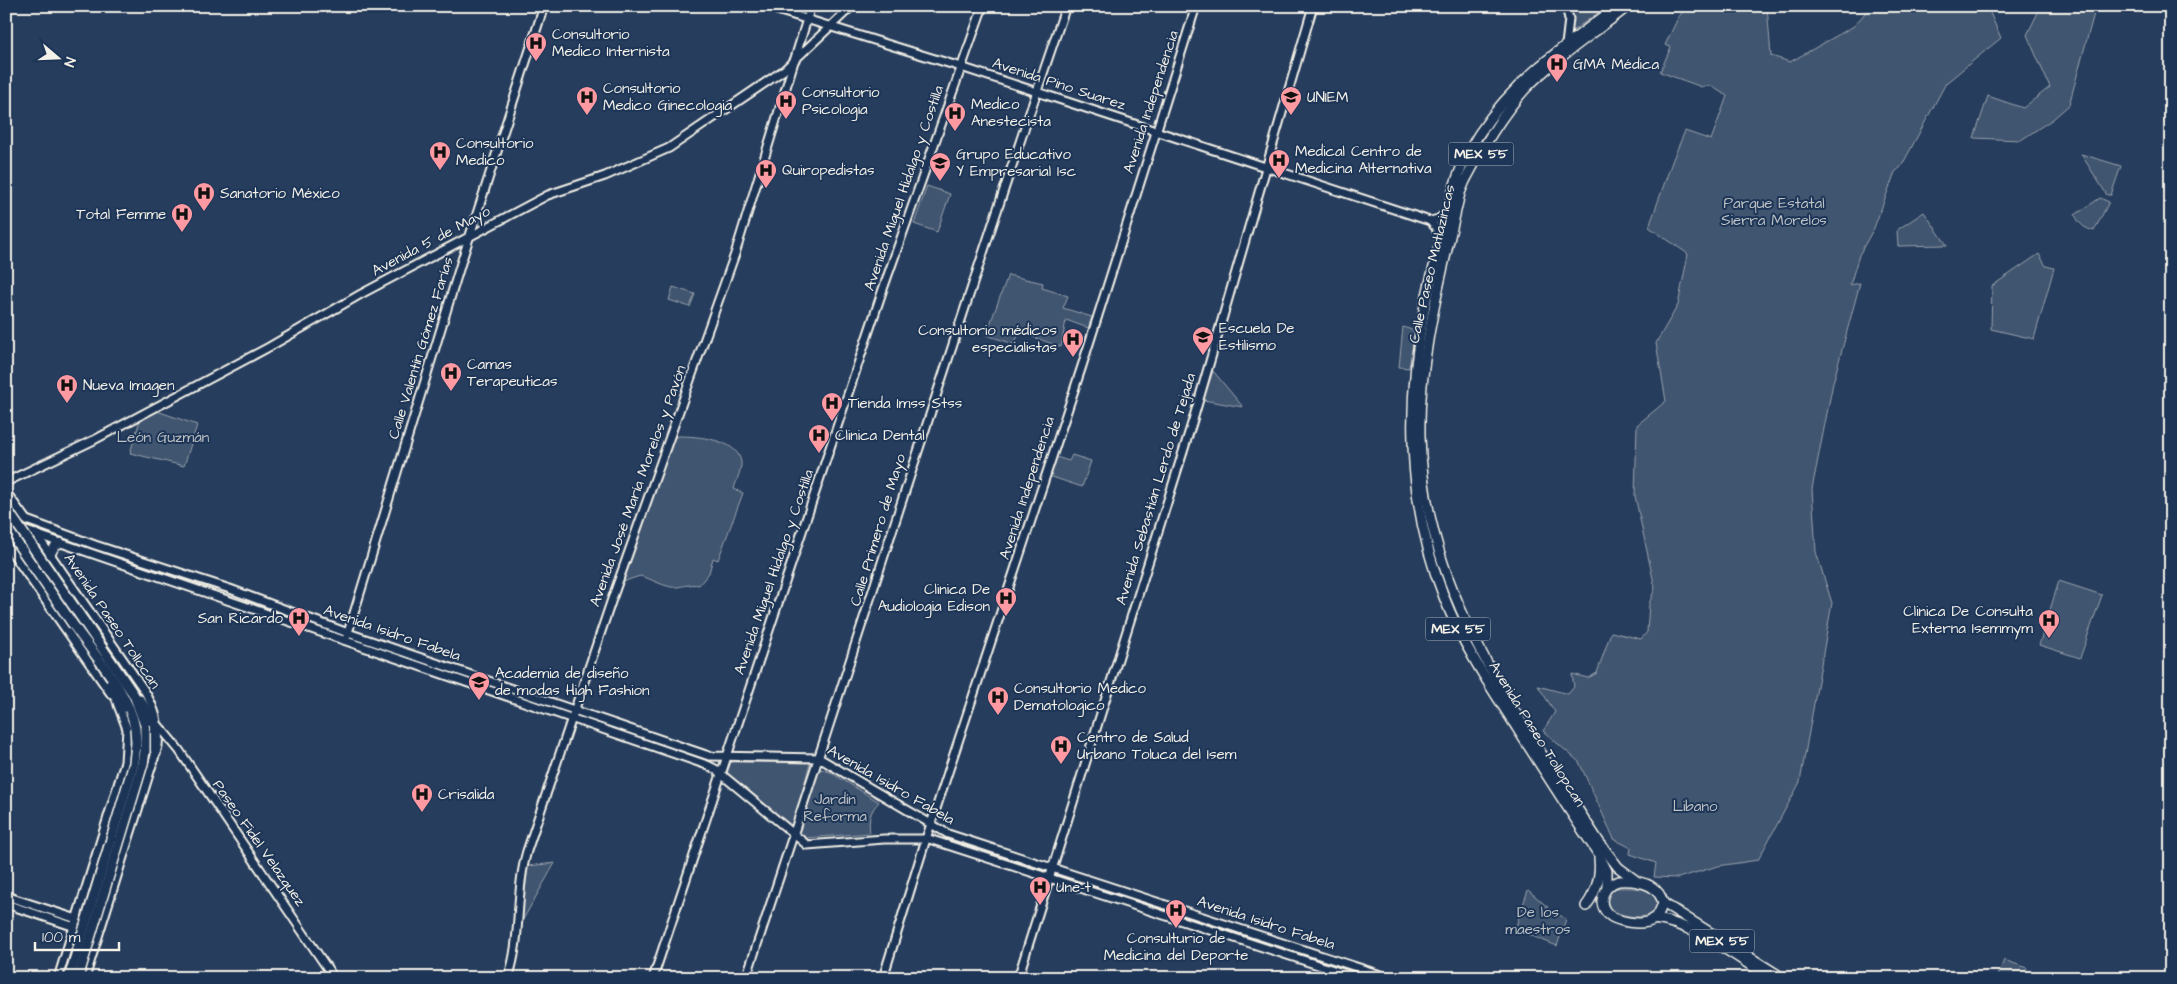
<svg xmlns="http://www.w3.org/2000/svg" width="2177" height="984" font-family="'Architects Daughter',sans-serif">
<style>
.green{fill:#40546f;stroke:#9aa2ac}
.lines{fill:none;stroke-linecap:round;stroke-linejoin:round}
.secondary-casing{stroke:#f4f1e8;stroke-width:11}
.primary-casing{stroke:#f4f1e8;stroke-width:11}
.trunk-casing{stroke:#f4f1e8;stroke-width:12}
.secondary{stroke:#1d3557;stroke-width:7}
.primary{stroke:#1d3557;stroke-width:8}
.trunk{stroke:#1d3557;stroke-width:9}
.trunk-bridge-casing{stroke:#f4f1e8;stroke-width:12;stroke-linecap:butt}
.trunk-bridge{stroke:#1d3557;stroke-width:9}
.labels{text-anchor:middle;dominant-baseline:central;stroke-width:4;stroke-linejoin:round;paint-order:stroke}
.shield{fill:#1d3557;stroke:#b4b9bc;stroke-width:1}
.shield-label{font-size:14px;font-weight:bold;fill:#f4f1e8}
.poi-label{font-size:15px;fill:#f4f1e8;stroke:#1d3557;text-anchor:start}
.street-label{font-size:15px;fill:#f4f1e8;stroke:#1d3557}
.park-label{font-size:15px;fill:#bec2c4;stroke:#1d3557}
</style>
<rect width="100%" height="100%" fill="#263d5d"/>
<filter id="ink" filterUnits="userSpaceOnUse"><feTurbulence type="fractalNoise" baseFrequency=".02" numOctaves="2"/><feDisplacementMap in="SourceGraphic" scale="10" xChannelSelector="R" yChannelSelector="G"/><feConvolveMatrix kernelMatrix="1 2 1 2 8 2 1 2 1" color-interpolation-filters="sRGB"/></filter>
<g filter="url(#ink)">
<!-- green -->
<g class="green">
<polygon points="1687,6 1767,6 1771,56 1790,62 1854,26 1871,6 1987,6 2001,38 1946,83 1901,167 1895,172 1874,228 1859,255 1850,285 1860,283 1833,383 1812,489 1816,552 1832,603 1800,782 1758,860 1718,866 1678,878 1654,877 1656,863 1630,854 1631,848 1614,839 1579,762 1543,731 1555,712 1538,686 1568,694 1574,687 1572,674 1588,678 1597,673 1611,632 1641,639 1647,632 1649,604 1655,588 1635,496 1637,425 1666,401 1656,343 1678,305 1688,254 1649,227 1673,159 1685,131 1711,140 1727,96 1711,86 1702,87 1660,72 1671,47 1665,45 1678,18"/>
<polygon points="2041,6 2096,6 2069,105 2053,119 2021,140 1974,138 1988,96 2023,108 2050,87 2027,35"/>
<polygon points="1572,9 1592,11 1602,10 1571,32"/>
<polygon points="2081,154 2121,166 2111,195 2107,195"/>
<polygon points="927,186 950,194 937,232 914,224"/>
<path d="M2100,198L2109,202L2094,231C2084,228 2080,225 2075,215Z"/>
<polygon points="1924,212 1947,245 1898,246 1897,230"/>
<polygon points="2039,254 2046,266 2054,268 2034,339 1991,329 1992,286"/>
<polygon points="1008,275 1043,283 1042,288 1068,296 1063,308 1092,317 1088,328 1066,320 1061,347 1020,332 1014,344 986,335"/>
<polygon points="673,287 695,294 690,307 669,300"/>
<polygon points="1403,327 1415,331 1409,368 1399,367"/>
<polygon points="1213,371 1243,407 1203,400"/>
<polygon points="157,411 197,425 184,466 130,453 140,420"/>
<path d="M679,436C696,436 738,439 741,462C742,469 736,481 734,489L743,493L718,560L713,558L709,573L699,585C689,583 681,588 671,587C660,585 650,578 640,576L622,582L673,438Z"/>
<polygon points="1072,455 1091,461 1082,487 1049,476 1056,457 1069,461"/>
<polygon points="2059,581 2102,595 2080,658 2039,645"/>
<polygon points="731,762 810,763 792,829 726,777"/>
<path d="M821,769L830,772L879,802C870,811 868,820 870,833L805,838L801,836L798,832L817,775Z"/>
<polygon points="555,863 521,923 528,866"/>
<path d="M1616,888C1630,888 1652,886 1658,901L1655,912C1642,921 1624,916 1611,910L1606,899L1610,892Z"/>
<polygon points="1528,890 1551,910 1566,919 1557,946 1515,929"/>
<polygon points="2004,960 2027,968 2024,978 1997,978"/>
</g>
<g class="lines">
<!-- secondary casing -->
<g class="secondary-casing">
<g id="secondary">
<polyline points="764,6 964,68 1430,221 1439,219 1447,212"/>
<polyline points="1566,45 1569,19 1566,6"/>
<polyline points="1430,221 1436,228 1440,240"/>
<polyline points="6,482 94,440 269,347 361,294 548,195 605,176 669,148 784,70 852,6"/>
<polyline points="6,492 27,521"/>
<polyline points="10,514 95,545 230,589 348,633 709,756 819,758 948,834 1390,978"/>
<polyline points="6,524 707,765 715,769 807,845 884,839 929,839 1358,978"/>
<path d="M36,534L144,690C155,708 160,724 158,746L85,978"/>
<polyline points="6,544 111,694"/>
<polyline points="347,636 461,263 544,6"/>
<polyline points="159,726 179,750 334,978"/>
<polyline points="6,896 80,920"/>
<polyline points="6,904 78,928"/>
<polyline points="58,978 125,762 127,729 118,705"/>
<path d="M508,978C522,939 515,891 527,851L611,602L735,254L811,6"/>
<polyline points="653,978 882,292 983,6"/>
<path d="M746,978C854,654 955,329 1066,6"/>
<polyline points="883,978 926,839 1082,366 1196,6"/>
<polyline points="1018,978 1193,420 1313,6"/>
</g>
</g>
<!-- primary casing -->
<g class="primary-casing">
<polyline id="primary" points="50,555 55,546 61,543"/>
</g>
<!-- trunk casing -->
<g class="trunk-casing">
<g id="trunk">
<path d="M1628,6C1596,32 1554,59 1526,88C1501,115 1482,149 1465,181L1460,193C1443,270 1418,356 1420,436C1424,594 1517,714 1599,842L1618,867L1638,882"/>
<polyline points="83,620 134,695 145,725"/>
<path d="M74,626C95,656 129,693 135,728"/>
<polyline points="110,684 121,709"/>
<polyline points="140,700 149,715 156,753"/>
<path d="M1619,881C1638,880 1658,883 1663,903C1660,910 1659,916 1653,920C1642,926 1616,922 1608,914C1596,902 1604,885 1619,881Z"/>
<path d="M1607,887V871L1599,855C1571,813 1544,771 1517,728C1490,686 1462,644 1444,597C1407,504 1406,402 1425,305C1429,284 1435,264 1440,243C1451,200 1454,173 1479,134C1514,80 1567,44 1618,6"/>
<polyline points="1663,903 1783,978"/>
<path d="M1586,906C1597,891 1601,876 1599,858"/>
<path d="M1653,919C1692,922 1737,958 1771,978"/>
</g>
</g>
<!-- secondary -->
<use href="#secondary" class="secondary"/>
<!-- primary -->
<use href="#primary" class="primary"/>
<!-- trunk -->
<use href="#trunk" class="trunk"/>
<!-- trunk-bridge casing -->
<g class="trunk-bridge-casing">
<g id="trunk-bridge">
<polyline points="6,508 83,620"/>
<polyline points="6,527 74,626"/>
<polyline points="69,978 134,763 136,743 135,728"/>
<polyline points="78,978 143,764 145,751 145,725"/>
</g>
</g>
<!-- trunk-bridge -->
<use href="#trunk-bridge" class="trunk-bridge"/>
</g>
</g>
<!-- icons -->
<defs>
<g id="hospital-pin" transform="scale(1.125)"><path d="M0 17L-7.5 6A9.5 9.5 0 1 1 7.5 6Z" fill="#ff9aa2" stroke="#1d3557"/><path d="M-5-5h3v3.5h4V-5h3V5h-3V1.5h-4V5h-3Z" fill="#111"/></g>
<g id="university-pin" transform="scale(1.125)"><path d="M0 17L-7.5 6A9.5 9.5 0 1 1 7.5 6Z" fill="#ff9aa2" stroke="#1d3557"/><path d="M0-5L7-2L0 1L-7-2ZM-4 1L0 2.5L4 1V4Q0 6-4 4Z" fill="#111"/></g>
</defs>
<g fill-rule="evenodd">
<use href="#hospital-pin" x="536" y="43"/>
<use href="#hospital-pin" x="1557" y="64"/>
<use href="#hospital-pin" x="587" y="97"/>
<use href="#university-pin" x="1291" y="97"/>
<use href="#hospital-pin" x="786" y="101"/>
<use href="#hospital-pin" x="955" y="113"/>
<use href="#hospital-pin" x="440" y="152"/>
<use href="#hospital-pin" x="1279" y="160"/>
<use href="#university-pin" x="940" y="163"/>
<use href="#hospital-pin" x="766" y="170"/>
<use href="#hospital-pin" x="204" y="193"/>
<use href="#hospital-pin" x="182" y="214"/>
<use href="#university-pin" x="1203" y="337"/>
<use href="#hospital-pin" x="1073" y="339"/>
<use href="#hospital-pin" x="451" y="373"/>
<use href="#hospital-pin" x="67" y="385"/>
<use href="#hospital-pin" x="832" y="403"/>
<use href="#hospital-pin" x="819" y="435"/>
<use href="#hospital-pin" x="1006" y="598"/>
<use href="#hospital-pin" x="299" y="618"/>
<use href="#hospital-pin" x="2049" y="620"/>
<use href="#university-pin" x="479" y="682"/>
<use href="#hospital-pin" x="998" y="697"/>
<use href="#hospital-pin" x="1061" y="746"/>
<use href="#hospital-pin" x="422" y="794"/>
<use href="#hospital-pin" x="1040" y="887"/>
<use href="#hospital-pin" x="1176" y="910"/>
</g>
<g class="labels">
<!-- shield labels -->
<g class="shield">
<rect x="1448.5" y="142.5" width="65" height="23" rx="4"/>
<rect x="1425.5" y="617.5" width="65" height="23" rx="4"/>
<rect x="1689.5" y="929.5" width="65" height="23" rx="4"/>
</g>
<g class="shield-label">
<text x="1481" y="154">MEX 55</text>
<text x="1458" y="629">MEX 55</text>
<text x="1722" y="941">MEX 55</text>
</g>
<!-- poi labels -->
<g class="poi-label">
<text x="552" y="34">Consultorio<tspan x="552" dy="17">Medico Internista</tspan></text>
<text x="1573" y="64">GMA Médica</text>
<text x="603" y="88">Consultorio<tspan x="603" dy="17">Medico Ginecologia</tspan></text>
<text x="802" y="92">Consultorio<tspan x="802" dy="17">Psicologia</tspan></text>
<text x="1307" y="97">UNIEM</text>
<text x="971" y="104">Medico<tspan x="971" dy="17">Anestecista</tspan></text>
<text x="456" y="143">Consultorio<tspan x="456" dy="17">Medico</tspan></text>
<text x="1295" y="151">Medical Centro de<tspan x="1295" dy="17">Medicina Alternativa</tspan></text>
<text x="956" y="154">Grupo Educativo<tspan x="956" dy="17">Y Empresarial Isc</tspan></text>
<text x="782" y="170">Quiropedistas</text>
<text x="220" y="193">Sanatorio México</text>
<text x="166" y="214" text-anchor="end">Total Femme</text>
<text x="1219" y="328">Escuela De<tspan x="1219" dy="17">Estilismo</tspan></text>
<text x="1057" y="330" text-anchor="end">Consultorio médicos<tspan x="1057" dy="17">especialistas</tspan></text>
<text x="467" y="364">Camas<tspan x="467" dy="17">Terapeuticas</tspan></text>
<text x="83" y="385">Nueva Imagen</text>
<text x="848" y="403">Tienda Imss Stss</text>
<text x="835" y="435">Clinica Dental</text>
<text x="990" y="589" text-anchor="end">Clinica De<tspan x="990" dy="17">Audiologia Edison</tspan></text>
<text x="2033" y="611" text-anchor="end">Clinica De Consulta<tspan x="2033" dy="17">Externa Isemmym</tspan></text>
<text x="283" y="618" text-anchor="end">San Ricardo</text>
<text x="495" y="673">Academia de diseño<tspan x="495" dy="17">de modas High Fashion</tspan></text>
<text x="1014" y="688">Consultorio Medico<tspan x="1014" dy="17">Dematologico</tspan></text>
<text x="1077" y="737">Centro de Salud<tspan x="1077" dy="17">Urbano Toluca del Isem</tspan></text>
<text x="438" y="794">Crisalida</text>
<text x="1056" y="887">Une-t</text>
<text x="1176" y="938" text-anchor="middle">Consulturio de<tspan x="1176" dy="17">Medicina del Deporte</tspan></text>
</g>
<!-- street labels -->
<g class="street-label">
<text transform="translate(1059 84) rotate(18)">Avenida Pino Suarez</text>
<text transform="translate(1151 102) rotate(-72)">Avenida Independencia</text>
<text transform="translate(904 188) rotate(-71)">Avenida Miguel Hidalgo y Costilla</text>
<text transform="translate(431 241) rotate(-28)">Avenida 5 de Mayo</text>
<text transform="translate(1432 264) rotate(-77)">Calle Paseo Matlazincas</text>
<text transform="translate(421 348) rotate(-73)">Calle Valentín Gómez Farías</text>
<text transform="translate(638 486) rotate(-70)">Avenida José María Morelos y Pavón</text>
<text transform="translate(1027 488) rotate(-72)">Avenida Independencia</text>
<text transform="translate(1156 489) rotate(-73)">Avenida Sebastián Lerdo de Tejada</text>
<text transform="translate(878 530) rotate(-73)">Calle Primero de Mayo</text>
<text transform="translate(774 572) rotate(-71)">Avenida Miguel Hidalgo y Costilla</text>
<text transform="translate(112 621) rotate(56)">Avenida Paseo Tollocan</text>
<text transform="translate(392 633) rotate(19)">Avenida Isidro Fabela</text>
<text transform="translate(1537 734) rotate(58)">Avenida Paseo Tollopcan</text>
<text transform="translate(891 785) rotate(30)">Avenida Isidro Fabela</text>
<text transform="translate(259 843) rotate(55)">Paseo Fidel Velazquez</text>
<text transform="translate(1266 923) rotate(18)">Avenida Isidro Fabela</text>
</g>
<!-- park labels -->
<g class="park-label">
<text x="1774" y="203">Parque Estatal<tspan x="1774" dy="17">Sierra Morelos</tspan></text>
<text x="163" y="437">León Guzmán</text>
<text x="835" y="799">Jardín<tspan x="835" dy="17">Reforma</tspan></text>
<text x="1695" y="806">Libano</text>
<text x="1538" y="912">De los<tspan x="1538" dy="17">maestros</tspan></text>
</g>
</g>
<!-- margin -->
<rect width="2177" height="984" fill="none" stroke="#1d3557" stroke-width="25"/>
<rect x="12" y="12" width="2152" height="959" fill="none" stroke="#f4f1e8" stroke-width="2" filter="url(#ink)"/>
<!-- north arrow -->
<g transform="translate(58 58) rotate(109)" stroke="#1d3557" stroke-width="4" paint-order="stroke">
<path d="M0-4L9 19L0 12L-9 19Z" fill="#f4f1e8"/>
<text y="-8" font-size="14" font-weight="bold" text-anchor="middle" fill="#f4f1e8">N</text>
</g>
<!-- scale -->
<path d="M35 942v8h84v-8" fill="none" stroke="#f4f1e8" stroke-width="2.5"/>
<text x="42" y="942" font-size="15" fill="#f4f1e8" stroke="#1d3557" stroke-width="4" paint-order="stroke">100 m</text>
</svg>
